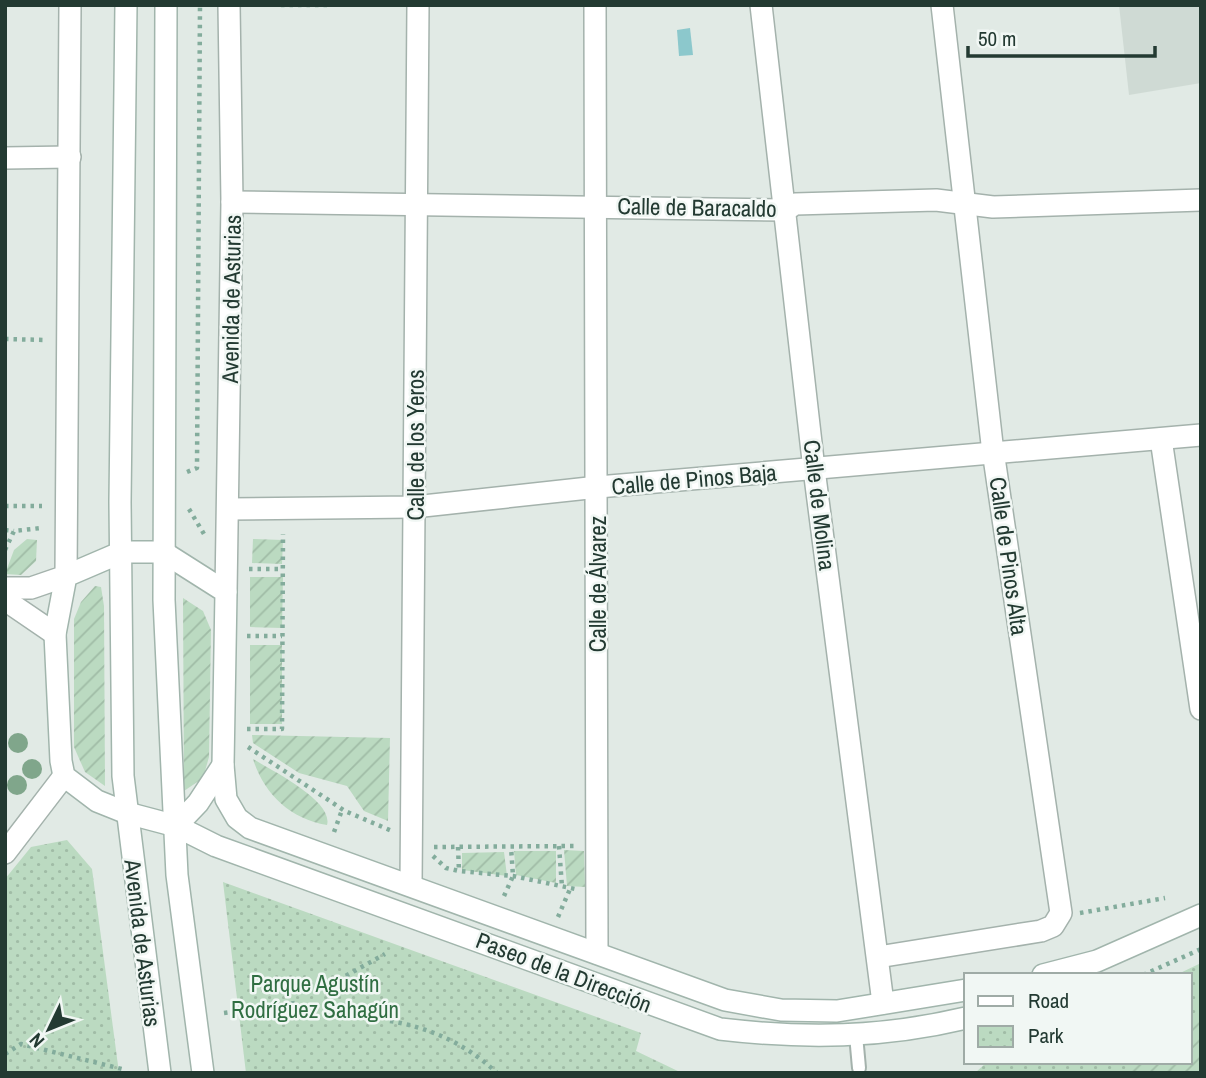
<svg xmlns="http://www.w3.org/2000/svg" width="1206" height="1078" font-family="'Archivo Narrow',sans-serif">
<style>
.built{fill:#cfdad4}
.park{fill:url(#park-dots)}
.garden{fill:url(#garden-furrows)}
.water{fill:#8cc8cc}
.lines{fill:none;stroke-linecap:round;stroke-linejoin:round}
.lane-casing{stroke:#a4b2ac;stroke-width:16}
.street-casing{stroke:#a4b2ac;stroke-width:24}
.secondary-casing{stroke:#a1b5ac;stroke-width:24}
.path{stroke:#83ac9c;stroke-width:4.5;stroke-dasharray:3.5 5;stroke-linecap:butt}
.lane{stroke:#fff;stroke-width:12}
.street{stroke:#fff;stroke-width:21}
.secondary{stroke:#fff;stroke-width:21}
.tree{fill:#80a68b}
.labels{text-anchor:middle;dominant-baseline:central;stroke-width:5;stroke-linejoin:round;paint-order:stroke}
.street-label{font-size:23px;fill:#233a32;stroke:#f1f7f4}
.park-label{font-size:23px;fill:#306e42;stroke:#f1f7f4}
</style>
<defs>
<pattern id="park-dots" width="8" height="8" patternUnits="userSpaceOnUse" patternTransform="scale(1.75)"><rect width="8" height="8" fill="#bbdac1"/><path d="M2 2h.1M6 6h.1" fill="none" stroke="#a0bca6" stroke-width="1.8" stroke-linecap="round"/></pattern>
<pattern id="garden-furrows" width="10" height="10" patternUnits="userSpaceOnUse" patternTransform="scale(1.75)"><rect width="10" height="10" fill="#bbdac1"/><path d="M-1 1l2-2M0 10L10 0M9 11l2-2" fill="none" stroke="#a0bca6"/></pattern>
</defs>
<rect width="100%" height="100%" fill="#e1eae5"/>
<!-- built -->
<polygon class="built" points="1119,5 1201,5 1201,83 1129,95"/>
<!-- park -->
<g class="park">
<polygon points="67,840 92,869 119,1073 5,1073 5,879 31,847"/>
<polygon points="223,882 641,1033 636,1051 682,1073 246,1073"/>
<polygon points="1201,963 1201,1073 975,1073 987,1062 1190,1062 1190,975 1176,975"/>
</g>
<!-- garden -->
<g class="garden">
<polygon points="27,539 37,540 36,561 21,575 5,574 14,550"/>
<polygon points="253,539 283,540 282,564 252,563"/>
<polygon points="250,577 283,577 282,628 250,627"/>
<polygon points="95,586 101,587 104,606 105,786 85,772 74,747 74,619 81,602"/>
<polygon points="183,598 203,611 211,630 209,757 203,778 184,791"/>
<rect x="250" y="645" width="32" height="79"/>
<polygon points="252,735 390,738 388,821 364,811 347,786 299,773 253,743"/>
<path d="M253,759C271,770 334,801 327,825C290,819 264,794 253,759Z"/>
<polygon points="564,850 584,851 585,887 567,886"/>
<polygon points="514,851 556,851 556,883 516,875"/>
<polygon points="504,852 507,876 462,870 462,853"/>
<polygon points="1201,1013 1201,1073 1124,1073 1137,1062 1190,1062 1190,1021"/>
</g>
<!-- water -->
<polygon class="water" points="690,28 693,55 679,56 677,30"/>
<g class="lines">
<!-- lane casing -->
<g class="lane-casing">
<polyline id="lane" points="856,1035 859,1068"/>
</g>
<!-- street casing -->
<g class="street-casing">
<g id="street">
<polyline points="595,5 597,953"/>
<polyline points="761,5 814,469 883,1003"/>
<polyline points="5,158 70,157"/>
<polyline points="232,202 786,210 795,204 936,200 993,207 1201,200"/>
<polyline points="1161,439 1201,709"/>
<polyline points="228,509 414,507 598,487 1201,435"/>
<polyline points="5,588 31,588 66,576 70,5"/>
<polyline points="226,592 232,202 229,5"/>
<polyline points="5,600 55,634"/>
<polyline points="5,853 64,776"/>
<polyline points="411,885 418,5"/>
<polyline points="878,957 1041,931 1053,926 1061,913 992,444 942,5"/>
</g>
</g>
<!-- secondary casing -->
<g class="secondary-casing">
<g id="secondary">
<polyline points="126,5 120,502 123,776 160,1073"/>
<polyline points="166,5 164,600 177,875 203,1073"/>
<polyline points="176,826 198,803 223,765"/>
<polyline points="1043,975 1097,961 1201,915"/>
<path d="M966,990L837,1011L781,1010L725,1000L250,828L237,818L226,799L223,765L226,592L163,552H122L66,576L55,634L61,761L64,776L97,801L127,813L176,826L216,846L720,1029C805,1039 882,1038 966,1018"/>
</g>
</g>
<!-- path -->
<g class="path">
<polyline points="281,5 328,5"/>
<polyline points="5,339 46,340"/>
<polyline points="187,472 197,468 200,5"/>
<polyline points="5,506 42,506"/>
<polyline points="189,509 204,534"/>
<polyline points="5,530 14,531"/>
<polyline points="5,550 14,531 41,528"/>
<polyline points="249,569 283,569"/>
<polyline points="247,636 282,636"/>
<polyline points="247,729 282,729 283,534"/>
<polyline points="248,747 345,811 392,831"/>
<polyline points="334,832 342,810"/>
<polyline points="559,846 562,887"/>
<polyline points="434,847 575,846"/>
<polyline points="458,847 459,871"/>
<polyline points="433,856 446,868 459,871 513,876 575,889"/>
<polyline points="504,896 513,876 511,847"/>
<polyline points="1080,913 1165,898"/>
<polyline points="558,917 570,889"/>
<polyline points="1143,975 1201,949"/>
<polyline points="331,984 385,954"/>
<polyline points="224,1013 295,1003"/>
<path d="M390,1021C431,1028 466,1044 497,1073"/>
<polyline points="5,1054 21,1044 126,1070"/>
</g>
<!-- lane -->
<use href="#lane" class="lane"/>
<!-- street -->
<use href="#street" class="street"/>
<!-- secondary -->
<use href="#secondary" class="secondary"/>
</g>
<!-- trees -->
<g class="tree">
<circle cx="18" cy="743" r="10"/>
<circle cx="32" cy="769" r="10"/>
<circle cx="17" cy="785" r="10"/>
</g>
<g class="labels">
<!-- street labels -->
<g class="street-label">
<text transform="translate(697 207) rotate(1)">Calle de Baracaldo</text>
<text transform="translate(231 299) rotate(-89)">Avenida de Asturias</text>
<text transform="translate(415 445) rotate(-90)">Calle de los Yeros</text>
<text transform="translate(694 479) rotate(-5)">Calle de Pinos Baja</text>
<text transform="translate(820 505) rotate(83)">Calle de Molina</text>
<text transform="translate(1009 556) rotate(82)">Calle de Pinos Alta</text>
<text transform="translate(597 584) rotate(-90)">Calle de Álvarez</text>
<text transform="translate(143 943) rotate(83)">Avenida de Asturias</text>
<text transform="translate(564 972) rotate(21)">Paseo de la Dirección</text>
</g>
<!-- park labels -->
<g class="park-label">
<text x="315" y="983">Parque Agustín<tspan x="315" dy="26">Rodríguez Sahagún</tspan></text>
</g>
</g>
<!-- border -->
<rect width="1206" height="1078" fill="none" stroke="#233a32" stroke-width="14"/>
<!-- legend -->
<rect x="964" y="973" width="228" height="91" fill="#f1f7f4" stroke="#9faba6" stroke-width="2"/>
<rect x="978" y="996" width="35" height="10" fill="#ffffff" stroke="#9faba6" stroke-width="2"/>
<text x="1028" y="1008" font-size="21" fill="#233a32">Road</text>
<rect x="978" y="1026" width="35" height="21" fill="url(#park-dots)" stroke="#9faba6" stroke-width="2"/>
<text x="1028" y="1043" font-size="21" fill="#233a32">Park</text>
<!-- north arrow -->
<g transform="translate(49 1029) rotate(227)" stroke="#f1f7f4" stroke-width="5" paint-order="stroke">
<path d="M0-5L12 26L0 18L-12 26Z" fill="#233a32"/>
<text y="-10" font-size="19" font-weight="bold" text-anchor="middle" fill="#233a32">N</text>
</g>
<!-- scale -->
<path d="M968 46v10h187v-10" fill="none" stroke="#233a32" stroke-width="3.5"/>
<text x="978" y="46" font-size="21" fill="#233a32" stroke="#f1f7f4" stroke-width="5" paint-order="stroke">50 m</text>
</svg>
